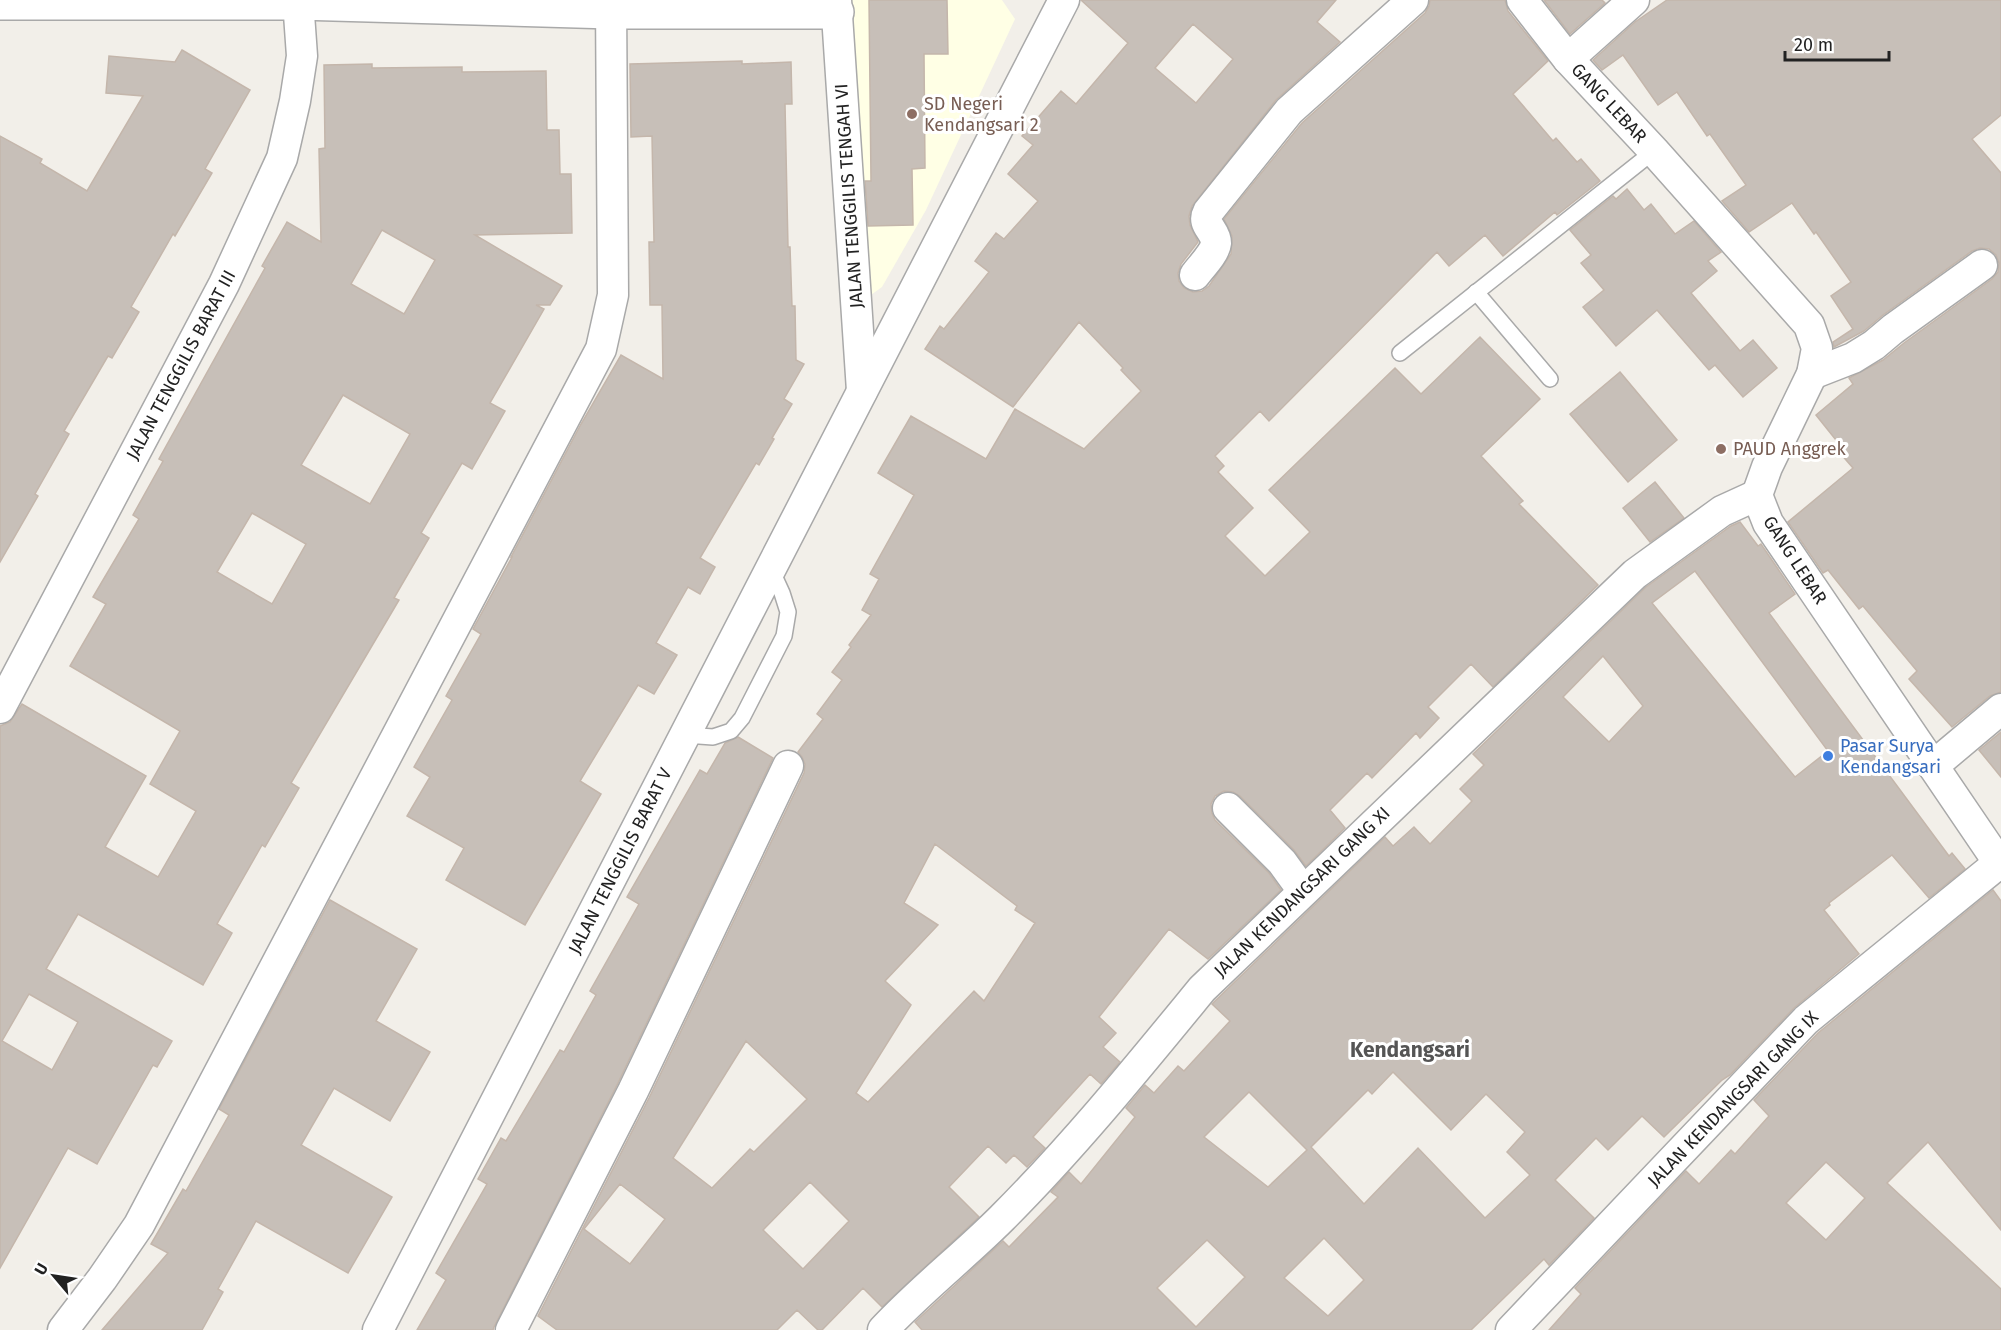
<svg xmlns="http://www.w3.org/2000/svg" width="2001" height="1330" font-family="'Fira Sans',sans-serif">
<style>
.education{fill:#ffffe5}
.building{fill:#c7bfb8;stroke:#c4b6ab;stroke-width:1.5;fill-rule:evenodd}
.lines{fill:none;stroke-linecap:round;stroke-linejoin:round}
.service-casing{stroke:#a9a9a9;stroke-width:18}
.minor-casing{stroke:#a9a9a9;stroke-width:33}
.tertiary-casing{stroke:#a9a9a9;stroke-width:36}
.service{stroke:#fff;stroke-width:15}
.minor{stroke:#fff;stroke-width:30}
.tertiary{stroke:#fff;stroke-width:33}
.education-dot{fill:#8d6e63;stroke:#fff;stroke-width:2}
.shop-dot{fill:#3f7fe0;stroke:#fff;stroke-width:2}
.labels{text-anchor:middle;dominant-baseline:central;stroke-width:6;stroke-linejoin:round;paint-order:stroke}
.street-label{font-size:18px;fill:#222;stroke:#fff}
.education-label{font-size:18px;fill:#785e54;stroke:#fff;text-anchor:start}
.shop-label{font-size:18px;fill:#366cbe;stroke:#fff;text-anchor:start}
.quarter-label{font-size:21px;font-weight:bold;fill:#555;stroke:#fff}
</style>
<rect width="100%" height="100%" fill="#f2efe9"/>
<!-- education -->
<polygon class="education" points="852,0 1002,0 1015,19 926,210 882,287 864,300 854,268"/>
<!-- building -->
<g class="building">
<polygon points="869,0 947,0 948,54 924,54 925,168 912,169 913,225 868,226 865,181 871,181"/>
<path d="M1081,0H1336L1317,22L1340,42L1276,100L1192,206L1189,216L1190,225L1198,242L1181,264L1178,273L1179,281L1184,288L1193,292L1202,291L1209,286L1231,254L1232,236L1224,219L1302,123L1425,13L1429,6L1430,0H1505L1508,11L1548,61L1513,94L1553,141L1556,138L1577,162L1581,159L1600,181L1557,215L1555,212L1503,256L1485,235L1449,266L1437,252L1269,421L1260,411L1215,456L1224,466L1218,472L1253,508L1225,536L1265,576L1310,532L1269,490L1395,368L1421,394L1480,337L1540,399L1481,456L1523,501L1519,504L1598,585L1493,687L1471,664L1428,707L1439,718L1420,738L1416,733L1372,778L1367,773L1330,810L1345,828L1306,866L1294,850L1240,796L1233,792L1224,791L1215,796L1211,804L1212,813L1215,820L1269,873L1281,890L1208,959L1169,929L1099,1017L1116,1033L1103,1047L1120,1062L1101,1084L1090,1074L1033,1137L1045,1148L1027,1167L1014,1155L1006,1163L988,1146L949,1187L979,1217L882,1307L863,1288L822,1330H818L797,1310L777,1330H557L538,1316L649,1098L804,773L805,764L802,757L798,752L823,719L817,714L842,680L832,672L851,647L849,645L871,615L862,610L879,579L870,574L914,495L878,473L911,416L986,459L1015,409L1084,449L1141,391L1121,370L1123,368L1079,322L1013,407L925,349L940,326L944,329L989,272L975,261L996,233L1004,239L1038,201L1008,174L1033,145L1022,136L1061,91L1076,104L1128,43ZM1193,24L1233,59L1196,103L1155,68ZM935,844L1017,906L1015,910L1035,923L984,1001L974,991L868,1102L856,1093L911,1005L885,981L938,925L904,903ZM746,1041L807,1099L754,1152L750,1149L712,1188L673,1158ZM810,1182L849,1221L803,1269L763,1230ZM620,1184L665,1219L630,1264L584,1229Z"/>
<polygon points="1544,0 1602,0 1605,3 1570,34"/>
<polygon points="1667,0 2001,0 2001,115 1972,139 2001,173 2001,692 1990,696 1952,727 1909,679 1917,671 1863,606 1859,609 1828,570 1823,573 1788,522 1853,468 1840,453 1844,450 1816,415 1853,384 1849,378 1883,360 1904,343 1992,279 1998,272 1999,263 1996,255 1989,249 1980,248 1972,251 1883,315 1864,331 1834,347 1833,342 1853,329 1831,296 1851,282 1816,232 1814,234 1792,203 1749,232 1722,201 1746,185 1710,134 1707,136 1677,92 1658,105 1623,55 1602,70 1593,60 1635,22"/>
<polygon points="182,50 250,90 205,169 212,173 175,236 173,234 131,307 139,312 112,358 108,356 64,431 69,434 35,494 38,496 0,562 0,136 42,159 40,163 87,191 143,96 106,93 109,56 175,62"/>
<polygon points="742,61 742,64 791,62 792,104 785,104 788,247 790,247 792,306 795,306 796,360 804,364 784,399 792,404 772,438 774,439 759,465 756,463 700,558 715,567 700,594 688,587 656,643 677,655 654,694 638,685 580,781 601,794 525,925 446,880 464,848 407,816 430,777 414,767 452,700 446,696 481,634 473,629 512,557 511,557 581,424 621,355 663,379 662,305 650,305 649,242 654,242 652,136 631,137 630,64"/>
<path d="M372,64V68L462,67V72L546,71L547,130H559L560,174H571L572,233L475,235L562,286L550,305H536L544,309L490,403L505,411L472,469L462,463L421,533L429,538L394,598L399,600L291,783L299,788L265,847L262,845L217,924L232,933L203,985L78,914L46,969L172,1041L157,1067L153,1065L97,1164L68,1148L0,1268V726L10,722L22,704L146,776L105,847L158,877L196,811L150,784L180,731L70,666L106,604L93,597L139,519L133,515L163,461L159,459L265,268L262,266L287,222L321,242L319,149L325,148L324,65ZM382,230L435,260L404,314L351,284ZM343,395L410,434L370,504L301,465ZM252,513L306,544L272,604L217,572ZM29,994L78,1022L52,1070L2,1041Z"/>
<polygon points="1627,189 1644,210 1651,204 1675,234 1694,221 1721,252 1708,261 1717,271 1691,293 1740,351 1753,340 1777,368 1743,397 1715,365 1709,370 1657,310 1616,346 1583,307 1604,290 1581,263 1591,255 1570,230 1613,196 1616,199"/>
<polygon points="1620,372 1677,440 1628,482 1570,414"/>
<polygon points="1655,482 1684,518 1650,542 1623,508"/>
<path d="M1740,522L1758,546L1761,544L1795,594L1769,613L1949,856L1952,853L1965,869L1929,898L1892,855L1829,903L1830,905L1824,910L1859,954L1794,1008L1730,1075L1722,1080L1664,1137L1642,1116L1608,1150L1596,1138L1555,1180L1594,1218L1549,1265L1544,1259L1471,1330H922L915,1322L1003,1241L1009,1247L1058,1197L1051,1192L1069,1172L1081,1184L1135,1117L1126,1108L1145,1085L1154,1093L1178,1066L1184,1071L1230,1021L1212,1004L1215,1001L1385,837L1393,846L1414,827L1430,844L1472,801L1460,789L1484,765L1473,754L1646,587L1731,526ZM1695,571L1828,751L1795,777L1652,603ZM1603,656L1643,706L1609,742L1563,697ZM1393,1072L1451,1130L1486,1094L1525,1132L1507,1152L1530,1175L1485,1218L1418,1148L1364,1204L1311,1147L1368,1090L1372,1094ZM1249,1092L1307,1150L1268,1187L1204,1137ZM1324,1238L1364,1280L1328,1316L1284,1278ZM1207,1240L1245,1277L1196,1327L1157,1288Z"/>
<polygon points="2001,732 2001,777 1979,750"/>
<polygon points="738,737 773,758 618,1083 494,1327 493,1330 417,1330 446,1280 436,1273 487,1184 478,1179 501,1138 506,1141 560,1050 564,1052 596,995 590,991 639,904 627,897 700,770 707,774 725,743"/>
<path d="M1993,890L2001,901V1230L1928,1142L1887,1183L2001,1289V1330H1549L1581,1294L1575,1288L1686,1171L1699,1184L1731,1150L1735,1154L1769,1116L1754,1100L1818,1033ZM1826,1162L1865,1198L1826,1240L1786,1203Z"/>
<polygon points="330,900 417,949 376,1021 430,1052 390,1121 334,1088 301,1145 392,1197 348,1273 256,1221 218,1289 223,1292 202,1330 102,1330 168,1253 151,1244 183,1189 186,1191 229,1115 219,1109"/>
</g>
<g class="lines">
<!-- service casing -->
<g class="service-casing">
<g id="service">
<polyline points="1476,292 1550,379"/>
<polyline points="1400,353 1654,151"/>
<polyline points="685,735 713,737 731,731 742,718 784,636 788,612 782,593 771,569"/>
</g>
</g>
<!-- minor casing -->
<g class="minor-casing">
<g id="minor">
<polyline points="836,0 862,391"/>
<polyline points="1522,0 1568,59 1654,151 1809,325 1817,348 1812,374 1767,467 1757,495 1768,523 2001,866"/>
<polyline points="1568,59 1634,0"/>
<path d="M1195,275C1201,267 1215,253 1216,243C1216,230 1201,225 1208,212L1289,111L1413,0"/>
<polyline points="1812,374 1853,358 1874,345 1893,329 1982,265"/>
<polyline points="0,708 224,284 282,158 295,101 302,56 298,0"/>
<polyline points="1933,766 2001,709"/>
<polyline points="1228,808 1282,862 1303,891"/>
<polyline points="63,1330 102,1279 139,1225 601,349 613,295 611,0"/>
<polyline points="378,1330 1064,0"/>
<polyline points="511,1330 633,1091 788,766"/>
<path d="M883,1330C920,1290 963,1257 1002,1218C1074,1146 1138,1067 1202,989L1635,574L1722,511L1757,495"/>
<polyline points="1511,1330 1806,1020 1999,863"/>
</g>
</g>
<!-- tertiary casing -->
<g class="tertiary-casing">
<polyline id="tertiary" points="0,3 298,3 611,12 837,12"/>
</g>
<!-- service -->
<use href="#service" class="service"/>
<!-- minor -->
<use href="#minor" class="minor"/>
<!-- tertiary -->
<use href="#tertiary" class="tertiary"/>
</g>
<!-- markers -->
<g class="education-dot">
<circle cx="912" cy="114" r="6"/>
<circle cx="1721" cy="449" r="6"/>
</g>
<circle class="shop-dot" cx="1828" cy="756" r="6"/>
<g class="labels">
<!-- street labels -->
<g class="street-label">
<text transform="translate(1609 103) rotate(47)">GANG LEBAR</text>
<text transform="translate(849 196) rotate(-94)">JALAN TENGGILIS TENGAH VI</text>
<text transform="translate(181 365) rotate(-62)">JALAN TENGGILIS BARAT III</text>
<text transform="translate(1795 560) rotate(57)">GANG LEBAR</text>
<text transform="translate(620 861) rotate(-63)">JALAN TENGGILIS BARAT V</text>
<text transform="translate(1302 892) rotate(-44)">JALAN KENDANGSARI GANG XI</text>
<text transform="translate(1733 1099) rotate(-46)">JALAN KENDANGSARI GANG IX</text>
</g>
<!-- education labels -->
<g class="education-label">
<text x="924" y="104">SD Negeri<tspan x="924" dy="21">Kendangsari 2</tspan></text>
<text x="1733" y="449">PAUD Anggrek</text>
</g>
<!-- shop labels -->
<g class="shop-label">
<text x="1840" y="746">Pasar Surya<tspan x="1840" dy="21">Kendangsari</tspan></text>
</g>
<!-- quarter labels -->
<g class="quarter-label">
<text x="1410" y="1050">Kendangsari</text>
</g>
</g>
<!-- north arrow -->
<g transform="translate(54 1276) rotate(299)" stroke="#ffffff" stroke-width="4.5" paint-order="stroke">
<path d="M0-4.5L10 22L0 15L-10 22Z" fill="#222222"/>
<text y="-9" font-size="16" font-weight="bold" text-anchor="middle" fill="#222222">U</text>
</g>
<!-- scale -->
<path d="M1785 51v9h104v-9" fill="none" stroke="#222222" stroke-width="3"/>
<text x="1794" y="51" font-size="18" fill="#222222" stroke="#ffffff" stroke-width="4.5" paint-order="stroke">20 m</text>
</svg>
